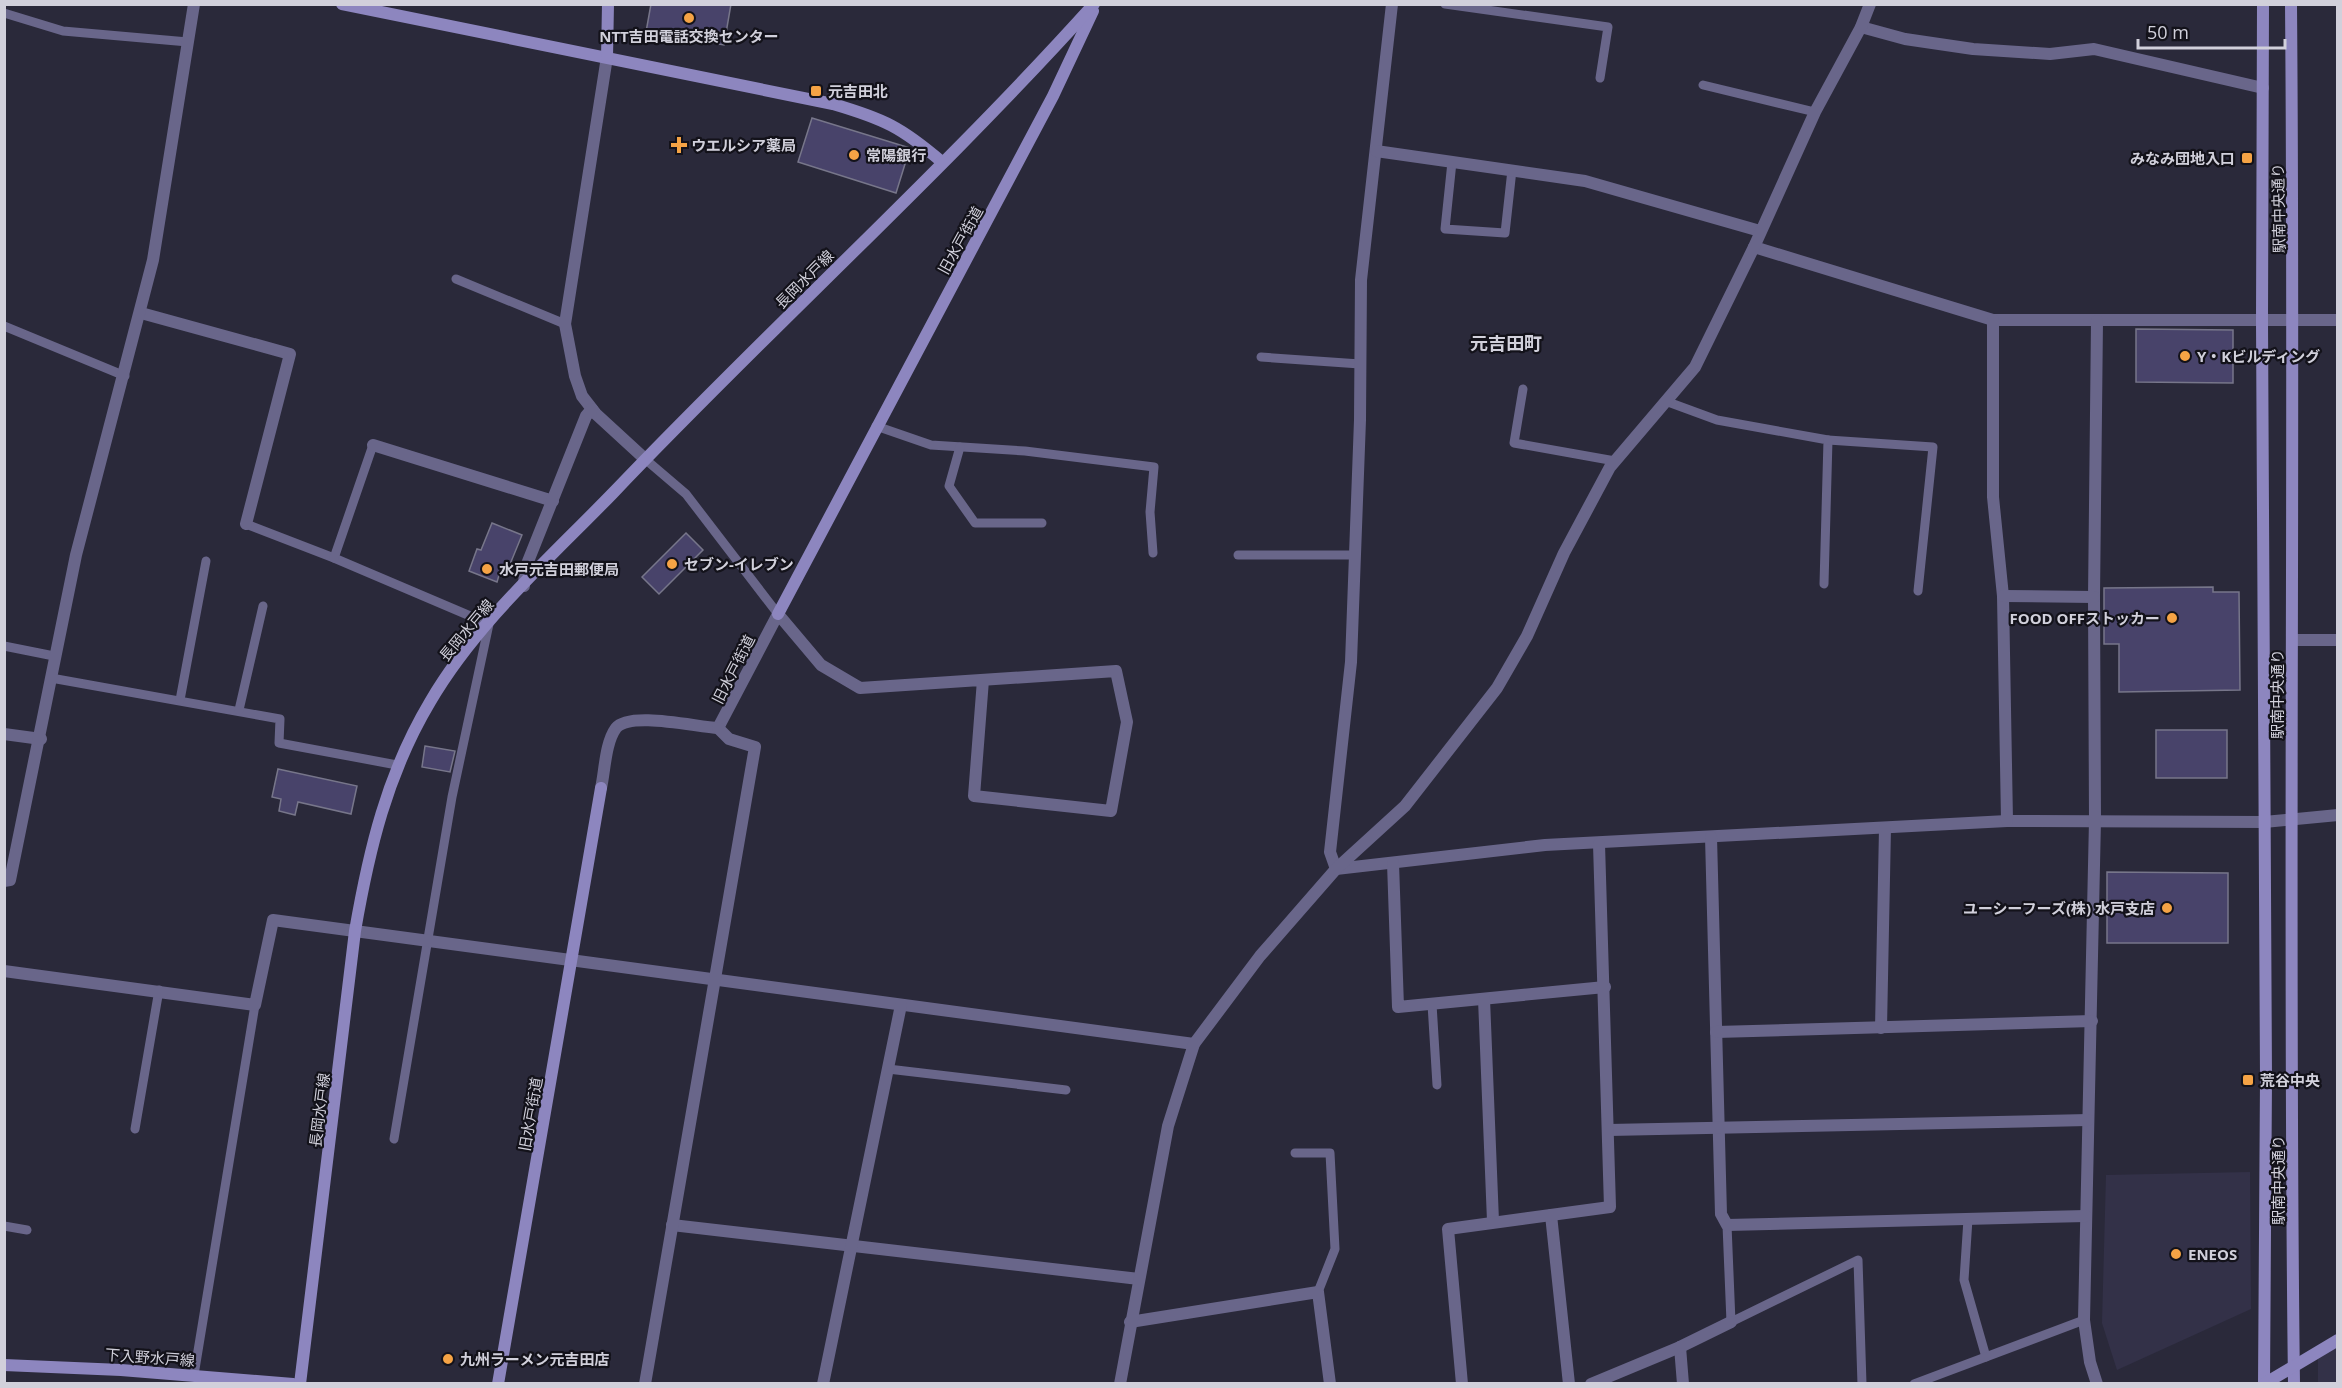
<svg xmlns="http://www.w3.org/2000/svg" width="2342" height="1388" font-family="'Open Sans','Noto Sans JP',sans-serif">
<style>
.built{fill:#333148}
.building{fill:#48436a;stroke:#77768a;stroke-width:1.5}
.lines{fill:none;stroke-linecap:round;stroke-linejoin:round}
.lane{stroke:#69668a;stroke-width:9}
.street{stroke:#69668a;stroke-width:12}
.secondary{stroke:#8d86bf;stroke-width:12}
.poi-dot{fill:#f5a345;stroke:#13121a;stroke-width:2}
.labels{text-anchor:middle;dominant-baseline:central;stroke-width:4.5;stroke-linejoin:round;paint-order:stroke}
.poi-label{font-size:15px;font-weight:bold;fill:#d1d0db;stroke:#13121a;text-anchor:start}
.street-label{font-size:15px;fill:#d1d0db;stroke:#13121a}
.quarter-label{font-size:18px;font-weight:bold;fill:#d1d0db;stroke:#13121a}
</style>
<rect width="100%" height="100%" fill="#2a293a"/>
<!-- built -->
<g class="built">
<polygon points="2250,1172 2251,1309 2117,1370 2102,1323 2106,1175"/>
<polygon points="2337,1344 2337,1383 2318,1384 2318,1355"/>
</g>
<!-- building -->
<g class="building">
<polygon points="651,4 731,4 724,45 646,32"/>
<polygon points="812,118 910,148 896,193 798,162"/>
<polygon points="2136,329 2233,330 2233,383 2136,382"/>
<polygon points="492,523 522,535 506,574 500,572 497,582 469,571 477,549 481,550"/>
<polygon points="686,533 703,550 659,594 642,577"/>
<polygon points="2213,587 2213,592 2239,592 2240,690 2119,692 2119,644 2104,644 2104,588"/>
<rect x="2156" y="730" width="71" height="48"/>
<polygon points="425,746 455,751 450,772 422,767"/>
<polygon points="278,769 357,786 351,814 298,802 295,815 279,811 281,799 272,797"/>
<polygon points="2107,872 2228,873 2228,943 2107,943"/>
</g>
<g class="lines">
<!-- lane -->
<g class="lane">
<polyline points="1445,4 1608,27 1600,78"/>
<polyline points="4,13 63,31 188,42"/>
<polyline points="1703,85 1815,112"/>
<polyline points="1452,162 1445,229 1505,233 1512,170"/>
<polyline points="456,279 565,324"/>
<polyline points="4,326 125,376"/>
<polyline points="1261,357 1360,364"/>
<polyline points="1523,389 1514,443 1615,461"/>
<polyline points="1668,402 1717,420 1828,440 1824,584"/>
<polyline points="876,426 931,445 1025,451 1154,467 1150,512 1153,553"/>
<polyline points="1828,440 1933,447 1918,591"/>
<polyline points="960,447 949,486 975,523 1042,523"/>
<polyline points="645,459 686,494 778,614"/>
<polyline points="246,524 334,558 489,624 452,797 394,1139"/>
<polyline points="1238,555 1353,555"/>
<polyline points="334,558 373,445"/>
<polyline points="4,646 54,656"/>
<polyline points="51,678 280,719 279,743 397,765"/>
<polyline points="180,700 206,561"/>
<polyline points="239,710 263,606"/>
<polyline points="1432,1004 1437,1085"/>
<polyline points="888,1069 1066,1090"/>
<polyline points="135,1129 159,990"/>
<polyline points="1295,1153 1330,1153 1335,1249 1318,1292"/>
<polyline points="1968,1219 1964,1280 1986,1357"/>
<polyline points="1727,1225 1731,1322 1858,1260 1862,1384"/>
<polyline points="4,1226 27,1230"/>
<polyline points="194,1375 255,1005"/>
<polyline points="1914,1384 2084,1320"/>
</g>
<!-- street -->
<g class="street">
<polyline points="1392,4 1361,280 1360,420 1351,662 1330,852 1336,869 1545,845 2007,821 2264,822 2338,815"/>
<polyline points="1861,27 1905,39 1973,49 2050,54 2094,49 2263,88"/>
<polyline points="607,57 565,324 575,376 582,396 596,414 645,459"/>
<polyline points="1376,151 1585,181 1760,231"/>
<polyline points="1754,247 1993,320 2338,320"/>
<polyline points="141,313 290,354 246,524"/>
<polyline points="1993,320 1993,497 2003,596 2007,821"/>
<polyline points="2097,321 2094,597 2095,820 2084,1320 2090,1362 2097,1384"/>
<polyline points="373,445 553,501"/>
<polyline points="524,586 525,569 586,416 592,409"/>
<polyline points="2003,596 2094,597"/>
<polyline points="2292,640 2338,640"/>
<polyline points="4,734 41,739"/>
<path d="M601,788C605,771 605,743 616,728C630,711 696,727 718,728L778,614L821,665L860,688L1116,671L1127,722L1111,811L974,796L983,680"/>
<polyline points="1711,837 1721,1214 1727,1225 2086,1216"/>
<polyline points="1393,863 1398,1007 1605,987"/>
<polyline points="4,881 10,880 76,555 153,260 194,4"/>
<polyline points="4,971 255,1005 273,920 1194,1044"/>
<polyline points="1484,999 1493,1221"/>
<polyline points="1881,1028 1885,828"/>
<polyline points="1716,1032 2092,1021"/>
<polyline points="1609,1130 2088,1120"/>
<polyline points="1551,1215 1569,1384"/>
<polyline points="672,1225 1139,1279"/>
<polyline points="1130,1322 1318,1292 1330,1384"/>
<polyline points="1680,1347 1683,1384"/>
<polyline points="645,1384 755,747 729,739 718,728"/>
<polyline points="823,1384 901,1005"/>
<polyline points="1120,1384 1168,1126 1194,1044 1260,956 1336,869 1405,806 1497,688 1527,636 1564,553 1610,467 1695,367 1754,247 1815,112 1861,27 1870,4"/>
<polyline points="1462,1384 1448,1229 1610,1207 1599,844"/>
<polyline points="1591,1384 1680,1347 1731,1322"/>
</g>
<!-- secondary -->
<g class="secondary">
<path d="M342,4L833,104C884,119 901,127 942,162"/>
<polyline points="2263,4 2262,321 2266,1079 2264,1384"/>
<path d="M2291,4C2295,464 2288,924 2294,1384"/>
<polyline points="607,57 608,4"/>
<polyline points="778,614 1053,96 1093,11"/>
<polyline points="4,1365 121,1370 293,1384"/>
<path d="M300,1384L355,931C369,850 387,774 430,702C476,623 550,558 613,493C771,327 941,174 1094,4"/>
<polyline points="498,1384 601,788"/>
<polyline points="2264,1384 2338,1340"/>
</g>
</g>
<!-- markers -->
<g class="poi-dot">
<circle cx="689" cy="18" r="6"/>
<rect x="810" y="85" width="12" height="12" rx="3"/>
<path d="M676 136h6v6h6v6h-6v6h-6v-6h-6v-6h6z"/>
<circle cx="854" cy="155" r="6"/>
<rect x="2241" y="152" width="12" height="12" rx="3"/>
<circle cx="2185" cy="356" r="6"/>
<circle cx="672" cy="564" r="6"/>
<circle cx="487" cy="569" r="6"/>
<circle cx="2172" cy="618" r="6"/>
<circle cx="2167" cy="908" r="6"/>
<rect x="2242" y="1074" width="12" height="12" rx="3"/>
<circle cx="2176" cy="1254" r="6"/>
<circle cx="448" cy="1359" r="6"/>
</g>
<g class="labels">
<!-- poi labels -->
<g class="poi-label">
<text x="689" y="36" text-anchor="middle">NTT吉田電話交換センター</text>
<text x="828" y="91">元吉田北</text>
<text x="691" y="145">ウエルシア薬局</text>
<text x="866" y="155">常陽銀行</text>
<text x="2235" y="158" text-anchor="end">みなみ団地入口</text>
<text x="2197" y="356">Y・Kビルディング</text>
<text x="684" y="564">セブン-イレブン</text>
<text x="499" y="569">水戸元吉田郵便局</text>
<text x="2160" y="618" text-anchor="end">FOOD OFFストッカー</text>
<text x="2155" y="908" text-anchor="end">ユーシーフーズ(株) 水戸支店</text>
<text x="2260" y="1080">荒谷中央</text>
<text x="2188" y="1254">ENEOS</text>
<text x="460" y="1359">九州ラーメン元吉田店</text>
</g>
<!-- street labels -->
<g class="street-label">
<text transform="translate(2278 208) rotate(-91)">駅南中央通り</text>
<text transform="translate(960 240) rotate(-61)">旧水戸街道</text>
<text transform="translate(804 279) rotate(-45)">長岡水戸線</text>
<text transform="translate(466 630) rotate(-50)">長岡水戸線</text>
<text transform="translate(733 669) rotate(-63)">旧水戸街道</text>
<text transform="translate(2277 694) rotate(-90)">駅南中央通り</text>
<text transform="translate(319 1110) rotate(-83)">長岡水戸線</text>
<text transform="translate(530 1114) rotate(-80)">旧水戸街道</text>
<text transform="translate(2278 1180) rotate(-90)">駅南中央通り</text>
<text transform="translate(150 1357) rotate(4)">下入野水戸線</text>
</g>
<!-- quarter labels -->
<g class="quarter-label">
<text x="1506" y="343">元吉田町</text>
</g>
</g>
<!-- border -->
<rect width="2342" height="1388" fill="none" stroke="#d1d0db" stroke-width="12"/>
<!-- scale -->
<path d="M2138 39v9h147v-9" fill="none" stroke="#d1d0db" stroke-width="3"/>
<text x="2147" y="39" font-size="18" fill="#d1d0db" stroke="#13121a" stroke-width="4.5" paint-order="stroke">50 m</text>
</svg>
